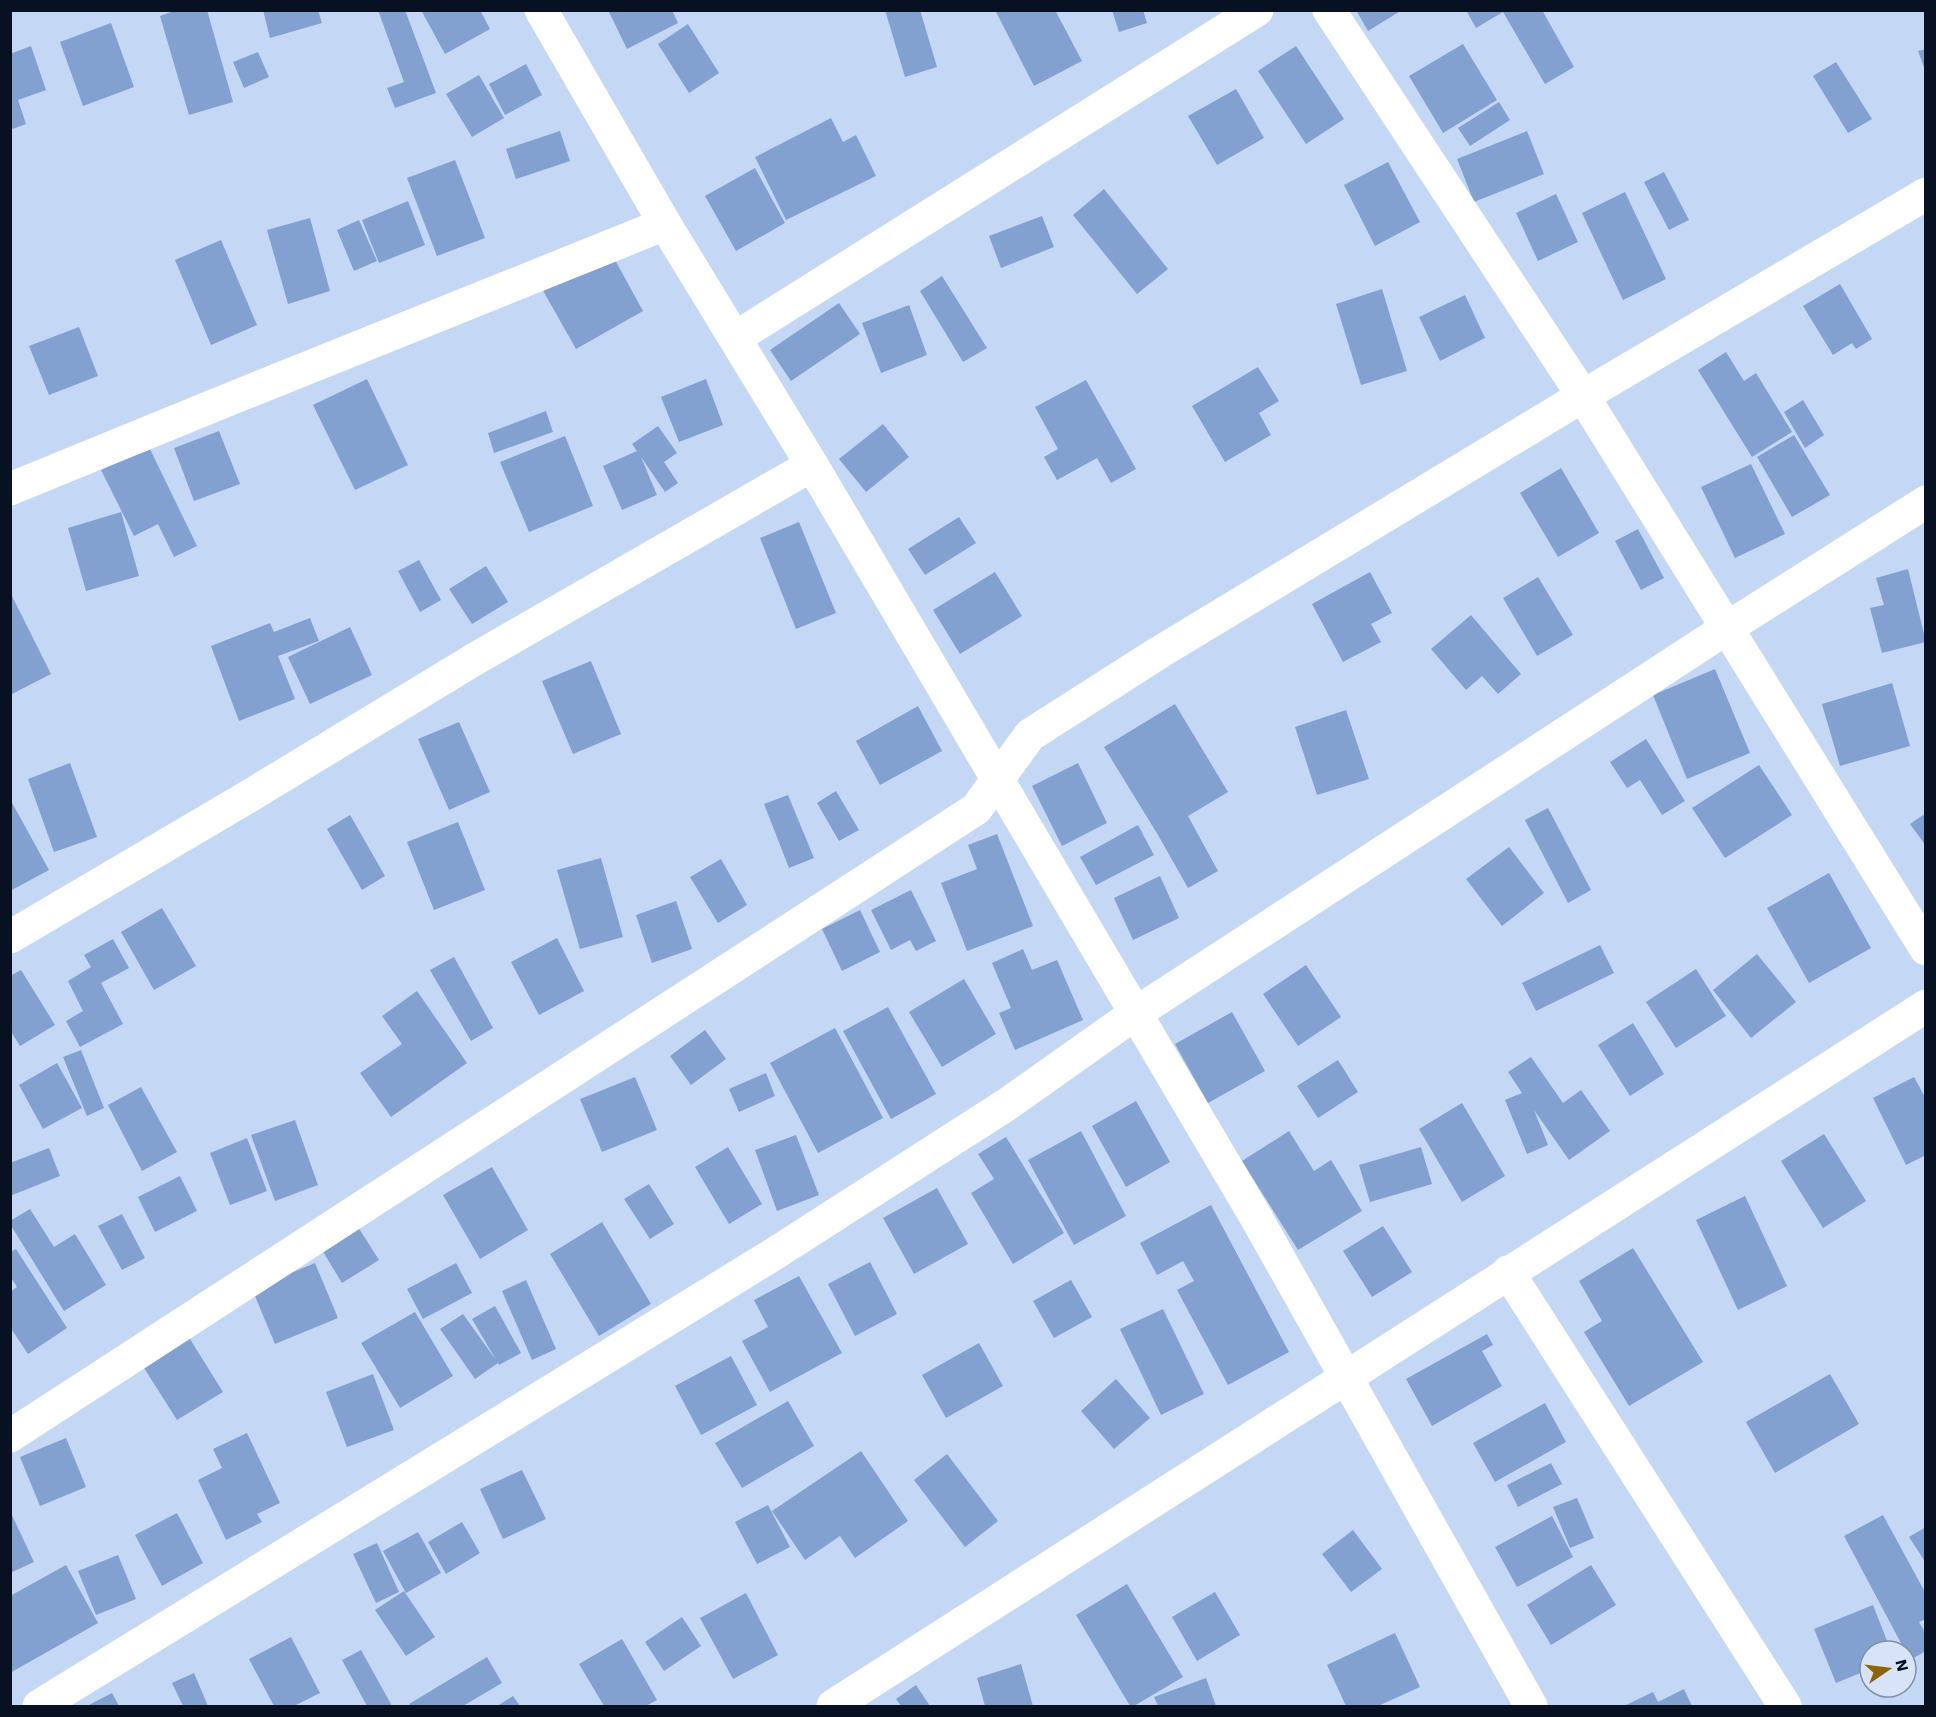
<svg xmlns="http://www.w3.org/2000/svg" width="1936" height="1717" font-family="'Work Sans',sans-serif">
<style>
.building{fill:#82a1d0}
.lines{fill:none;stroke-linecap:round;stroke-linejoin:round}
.street{stroke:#fff;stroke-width:33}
</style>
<rect width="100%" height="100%" fill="#c4d7f5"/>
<!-- building -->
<g class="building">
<polygon points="177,10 207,10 233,102 189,115 160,16"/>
<polygon points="263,10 318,10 322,23 270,38"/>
<polygon points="378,10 405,10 436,93 395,108 387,88 404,82"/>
<polygon points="421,10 480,10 490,29 445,54"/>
<polygon points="608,10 672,10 678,23 627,49"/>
<polygon points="885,10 920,10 937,67 905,77"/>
<polygon points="995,10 1055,10 1082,61 1034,86"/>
<polygon points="1112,10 1143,10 1147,23 1119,32"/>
<polygon points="1356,10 1402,10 1368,31"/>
<polygon points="1466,10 1542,10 1574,67 1545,84 1503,12 1476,28"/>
<polygon points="111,23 134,87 83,106 60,42"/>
<polygon points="688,24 719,73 689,93 658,44"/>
<polygon points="1463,44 1497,100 1443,133 1409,76"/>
<polygon points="31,46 46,90 18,100 26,124 10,130 10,54"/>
<polygon points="1296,46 1344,119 1306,144 1258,71"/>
<polygon points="1926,49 1926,70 1925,70 1918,51"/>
<polygon points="258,52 269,77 244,88 233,62"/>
<polygon points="1836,62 1872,119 1848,133 1813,76"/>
<polygon points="526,64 542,95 505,115 489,84"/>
<polygon points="479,75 504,118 472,137 446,94"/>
<polygon points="1236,89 1264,138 1217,165 1188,116"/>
<polygon points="1499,102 1510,120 1470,146 1458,128"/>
<polygon points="831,118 843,142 856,135 876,176 786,220 755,157"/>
<polygon points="560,131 570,161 516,179 506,149"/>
<polygon points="1527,131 1544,174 1474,202 1457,159"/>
<polygon points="455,160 485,238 437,256 407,178"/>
<polygon points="1388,162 1420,222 1375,246 1344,185"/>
<polygon points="755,168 785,223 736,251 705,196"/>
<polygon points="1664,172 1689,220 1669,230 1644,182"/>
<polygon points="1104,189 1168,269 1137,294 1073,215"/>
<polygon points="1625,192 1666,279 1623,300 1582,213"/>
<polygon points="1556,194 1578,242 1538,261 1516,213"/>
<polygon points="408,201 425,245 379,263 362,220"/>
<polygon points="1042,216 1054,247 1001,268 989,236"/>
<polygon points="310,218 330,291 288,304 267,230"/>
<polygon points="359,220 377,261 354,271 337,230"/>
<polygon points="221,240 257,325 211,345 175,260"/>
<polygon points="609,249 643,311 576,349 541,287"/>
<polygon points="942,276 987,348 963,362 920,291"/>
<polygon points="1840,284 1872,339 1856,349 1852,343 1833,355 1803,306"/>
<polygon points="1382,289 1407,371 1361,385 1336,304"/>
<polygon points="1465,295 1485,338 1440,361 1419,317"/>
<polygon points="839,303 860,334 791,381 770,350"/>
<polygon points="909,305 927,355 881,373 862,323"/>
<polygon points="79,327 98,376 49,395 29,346"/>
<polygon points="1726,352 1744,381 1756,373 1792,432 1752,457 1698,370"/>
<polygon points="1258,367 1279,401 1259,413 1271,435 1225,462 1192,406"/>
<polygon points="367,379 408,465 355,490 313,405"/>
<polygon points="706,379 723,425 679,442 661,397"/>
<polygon points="1086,380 1136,469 1111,483 1097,458 1057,480 1044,457 1058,449 1035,407"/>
<polygon points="1803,400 1824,435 1805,448 1784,412"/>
<polygon points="546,411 553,432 494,453 488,433"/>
<polygon points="883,424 909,457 866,492 839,459"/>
<polygon points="658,426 677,453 664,462 678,483 665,492 641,457 657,495 622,510 603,466 637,451 632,444"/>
<polygon points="219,431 240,484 194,501 174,448"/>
<polygon points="1794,435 1830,495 1792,517 1757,457"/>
<polygon points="565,436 593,506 529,532 500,462"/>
<polygon points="149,447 197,546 174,557 158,524 134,536 101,470"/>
<polygon points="1751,464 1785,534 1735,558 1701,487"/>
<polygon points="1561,468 1599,533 1558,557 1520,493"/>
<polygon points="121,512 139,576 86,591 68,528"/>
<polygon points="959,517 976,543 925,575 908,549"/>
<polygon points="799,522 836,613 796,629 760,538"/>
<polygon points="1638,529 1664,578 1641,590 1615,541"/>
<polygon points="419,560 441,600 420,612 398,571"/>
<polygon points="486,566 508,602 472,624 449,589"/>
<polygon points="1908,569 1926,642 1882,653 1870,608 1884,605 1876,578"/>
<polygon points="995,572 1022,616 960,654 933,610"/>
<polygon points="1370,572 1392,613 1371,624 1381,642 1343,662 1312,604"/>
<polygon points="1538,577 1573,635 1537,656 1503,598"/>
<polygon points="10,592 51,674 10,695"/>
<polygon points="1471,615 1521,674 1498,694 1482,676 1466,690 1431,649"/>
<polygon points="310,618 319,641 278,656 295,699 239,721 211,646 270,623 274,632"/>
<polygon points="350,627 372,675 310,704 288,657"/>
<polygon points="591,661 621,734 573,754 542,681"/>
<polygon points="1715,669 1750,753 1687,779 1653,695"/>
<polygon points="1892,683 1910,746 1840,766 1822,704"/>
<polygon points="1175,704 1228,792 1188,816 1218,871 1188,888 1158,835 1104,747"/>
<polygon points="918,706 942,751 880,785 856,741"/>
<polygon points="1346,710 1369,779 1317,795 1295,727"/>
<polygon points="459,722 490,792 449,810 418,739"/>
<polygon points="1646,739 1685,801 1662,815 1640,780 1627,788 1610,762"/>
<polygon points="70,763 97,837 54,852 28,779"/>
<polygon points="1078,763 1107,823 1062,846 1032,786"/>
<polygon points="1759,765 1792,815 1725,858 1692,808"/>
<polygon points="836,791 859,830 839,841 817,803"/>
<polygon points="788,795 814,858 789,868 764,804"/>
<polygon points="10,799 49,870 10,891"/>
<polygon points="1548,808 1591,890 1568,903 1525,820"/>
<polygon points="1926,813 1926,846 1910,824"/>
<polygon points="350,815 385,876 362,890 327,829"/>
<polygon points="458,822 485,890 434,910 407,842"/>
<polygon points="1138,825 1154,855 1096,885 1080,857"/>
<polygon points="997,834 1033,926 967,951 941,883 977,869 968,845"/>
<polygon points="1509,847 1544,893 1502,926 1466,879"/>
<polygon points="601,858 623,937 580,949 557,870"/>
<polygon points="721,859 747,905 718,923 690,877"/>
<polygon points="1829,873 1871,948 1809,983 1767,908"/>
<polygon points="1160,876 1179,918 1133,940 1114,898"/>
<polygon points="911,890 936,941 916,951 910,940 891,950 871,910"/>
<polygon points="676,901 692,949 652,963 636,915"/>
<polygon points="162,908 196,966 154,990 121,932"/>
<polygon points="860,910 880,952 842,971 822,929"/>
<polygon points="557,938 584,991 539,1015 511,962"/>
<polygon points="113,939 129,968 101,983 123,1024 80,1047 66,1021 83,1011 68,981 91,967 84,955"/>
<polygon points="1600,945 1614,973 1536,1011 1522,983"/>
<polygon points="1023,949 1032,970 1057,960 1083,1020 1015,1050 999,1013 1011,1008 992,963"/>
<polygon points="1757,954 1796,1002 1751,1038 1713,990"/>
<polygon points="454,957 493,1028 471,1041 430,970"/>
<polygon points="1306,965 1341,1017 1298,1046 1263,994"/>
<polygon points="1696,969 1726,1016 1676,1048 1646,1002"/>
<polygon points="21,970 55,1025 20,1046 10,1030 10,976"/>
<polygon points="964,979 996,1034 942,1067 909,1012"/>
<polygon points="417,991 467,1063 391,1117 360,1073 402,1044 382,1016"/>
<polygon points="888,1007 936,1094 891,1119 843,1031"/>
<polygon points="1232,1012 1265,1071 1208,1103 1175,1044"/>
<polygon points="1633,1023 1664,1074 1630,1096 1598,1045"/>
<polygon points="835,1028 883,1118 818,1153 770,1063"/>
<polygon points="705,1030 726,1059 691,1085 670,1056"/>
<polygon points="81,1050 104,1108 87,1116 63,1057"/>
<polygon points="1531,1057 1563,1103 1581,1090 1610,1131 1569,1160 1534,1110 1548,1145 1527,1154 1505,1100 1522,1093 1508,1072"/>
<polygon points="1338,1060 1358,1092 1318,1118 1297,1086"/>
<polygon points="57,1063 82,1108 43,1129 19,1085"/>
<polygon points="766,1073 775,1096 739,1112 729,1089"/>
<polygon points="635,1077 657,1130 602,1152 580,1099"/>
<polygon points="1914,1077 1926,1099 1926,1155 1906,1165 1873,1098"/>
<polygon points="141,1087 177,1152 142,1171 108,1105"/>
<polygon points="1136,1101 1170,1162 1126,1187 1092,1126"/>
<polygon points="1462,1103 1505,1176 1462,1202 1419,1129"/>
<polygon points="295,1120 318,1185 275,1201 251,1135"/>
<polygon points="1081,1131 1126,1216 1074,1245 1028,1160"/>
<polygon points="1289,1131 1314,1171 1331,1160 1362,1211 1298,1250 1242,1161"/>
<polygon points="1824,1134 1866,1201 1823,1228 1781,1161"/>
<polygon points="796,1135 819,1195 777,1211 755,1150"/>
<polygon points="1006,1137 1064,1233 1013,1264 971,1193 994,1179 978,1154"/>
<polygon points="247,1138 267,1191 230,1205 210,1153"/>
<polygon points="728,1147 762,1204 729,1224 695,1167"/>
<polygon points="1421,1147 1432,1184 1370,1202 1359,1165"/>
<polygon points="49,1148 60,1176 10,1196 10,1163"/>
<polygon points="492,1167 528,1230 480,1259 443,1195"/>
<polygon points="180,1176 197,1211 155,1232 138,1197"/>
<polygon points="649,1184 674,1224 650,1239 624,1199"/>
<polygon points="937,1188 968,1244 914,1274 883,1218"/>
<polygon points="1745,1196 1787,1286 1738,1310 1696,1220"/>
<polygon points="1211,1205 1289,1352 1228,1385 1177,1290 1194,1281 1183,1261 1157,1275 1140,1243"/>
<polygon points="30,1209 54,1247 75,1234 106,1285 64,1311 10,1224 10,1221"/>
<polygon points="122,1214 145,1258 122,1270 98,1226"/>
<polygon points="602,1222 651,1304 599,1336 550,1254"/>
<polygon points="1383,1226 1412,1272 1372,1297 1343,1251"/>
<polygon points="358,1227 379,1260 342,1283 322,1250"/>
<polygon points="1633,1248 1703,1362 1629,1406 1584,1332 1602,1321 1579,1281"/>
<polygon points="16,1249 67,1328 28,1354 10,1327 10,1292 17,1287 10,1276 10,1252"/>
<polygon points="870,1262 897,1314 855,1336 828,1284"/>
<polygon points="315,1263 338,1318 275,1344 252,1289"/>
<polygon points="456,1263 472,1293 423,1319 407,1289"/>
<polygon points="799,1276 842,1353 770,1392 742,1341 768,1327 754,1300"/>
<polygon points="526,1280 556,1349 532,1360 502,1291"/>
<polygon points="1071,1280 1092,1317 1054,1338 1033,1301"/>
<polygon points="495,1306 521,1353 499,1365 498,1363 475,1379 440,1329 463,1314 496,1360 472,1319"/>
<polygon points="1163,1309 1204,1394 1161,1415 1120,1329"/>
<polygon points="415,1312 453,1376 400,1408 361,1343"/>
<polygon points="185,1331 223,1392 177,1420 139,1360"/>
<polygon points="1487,1334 1493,1345 1482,1351 1502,1386 1432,1426 1406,1379"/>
<polygon points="979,1343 1003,1386 946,1418 922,1375"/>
<polygon points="731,1356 757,1405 701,1435 675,1386"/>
<polygon points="373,1374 394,1430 347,1447 326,1392"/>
<polygon points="1830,1374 1859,1424 1775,1473 1746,1422"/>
<polygon points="1116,1379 1150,1418 1114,1449 1081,1411"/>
<polygon points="788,1401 814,1446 742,1488 715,1443"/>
<polygon points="1545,1403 1566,1442 1495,1482 1473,1443"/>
<polygon points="247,1433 280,1503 257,1514 262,1522 226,1540 198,1480 222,1468 213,1449"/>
<polygon points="66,1438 86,1487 40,1506 20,1457"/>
<polygon points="861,1451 908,1521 855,1558 840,1536 805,1560 772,1511"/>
<polygon points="947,1454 998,1521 965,1547 914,1480"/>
<polygon points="1551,1463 1562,1484 1518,1507 1507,1485"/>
<polygon points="522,1470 546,1519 503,1539 480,1489"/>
<polygon points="1577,1498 1594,1538 1570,1548 1553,1507"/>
<polygon points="768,1505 790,1547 757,1564 735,1522"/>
<polygon points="10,1511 34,1562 10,1573"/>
<polygon points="177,1513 203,1563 162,1586 135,1535"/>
<polygon points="1883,1515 1926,1594 1926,1619 1919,1622 1926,1634 1926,1651 1910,1660 1844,1536"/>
<polygon points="1552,1516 1573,1557 1517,1587 1495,1547"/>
<polygon points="462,1522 480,1553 446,1574 428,1542"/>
<polygon points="1926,1527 1926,1563 1909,1537"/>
<polygon points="1353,1530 1382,1569 1351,1592 1322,1554"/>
<polygon points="418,1532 441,1573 406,1593 383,1551"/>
<polygon points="377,1543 399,1592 376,1603 353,1554"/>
<polygon points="118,1555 136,1599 96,1615 78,1571"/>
<polygon points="66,1565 98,1623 10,1673 10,1596"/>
<polygon points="1591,1565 1616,1605 1551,1645 1527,1605"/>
<polygon points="1127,1584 1183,1677 1134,1706 1130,1706 1076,1615"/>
<polygon points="404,1591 435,1637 406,1656 375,1610"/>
<polygon points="1215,1592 1240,1635 1197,1661 1172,1617"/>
<polygon points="746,1593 778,1655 733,1679 700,1618"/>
<polygon points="1873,1605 1891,1651 1870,1651 1870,1669 1836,1683 1814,1629"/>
<polygon points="682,1617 701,1646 664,1671 645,1642"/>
<polygon points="1395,1633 1420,1687 1378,1706 1346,1706 1327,1665"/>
<polygon points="291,1637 320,1693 294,1706 274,1706 249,1659"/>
<polygon points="622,1639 657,1700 646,1706 604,1706 579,1664"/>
<polygon points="361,1650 392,1706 367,1706 342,1660"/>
<polygon points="487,1657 502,1683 463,1706 411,1706 409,1704"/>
<polygon points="1021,1664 1033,1706 985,1706 977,1678"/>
<polygon points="194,1673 208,1706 183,1706 172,1683"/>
<polygon points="1206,1678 1216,1706 1158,1706 1154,1697"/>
<polygon points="916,1685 930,1706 901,1706 896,1699"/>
<polygon points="1684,1689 1692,1706 1624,1706 1653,1692 1658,1702"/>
<polygon points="112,1693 119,1706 87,1706"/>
<polygon points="513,1696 520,1706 497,1706"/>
</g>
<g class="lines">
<!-- street -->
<g class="street">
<polyline points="541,10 665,224 812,465 1257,1219 1531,1706"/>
<polyline points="1329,10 1583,396 1926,949"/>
<polyline points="735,338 1257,10"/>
<polyline points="10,489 230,399 665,224"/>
<polyline points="10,937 246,798 475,659 812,465"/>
<polyline points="1508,1272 1785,1706"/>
<polyline points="10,1436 976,809 1030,735 1160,652 1583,396 1926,194"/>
<polyline points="39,1706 774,1254 1006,1105 1136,1013 1727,628 1926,502"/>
<polyline points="833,1706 1926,1006"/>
</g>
</g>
<!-- border -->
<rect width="1936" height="1717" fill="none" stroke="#071122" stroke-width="24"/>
<!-- north arrow -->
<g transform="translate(1888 1669) rotate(76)"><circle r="28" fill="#d7e4f8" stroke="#8490a2" stroke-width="1.5"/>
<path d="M0-4.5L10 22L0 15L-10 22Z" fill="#8e6409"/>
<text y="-9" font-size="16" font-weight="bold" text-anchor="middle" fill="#071122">N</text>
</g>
</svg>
